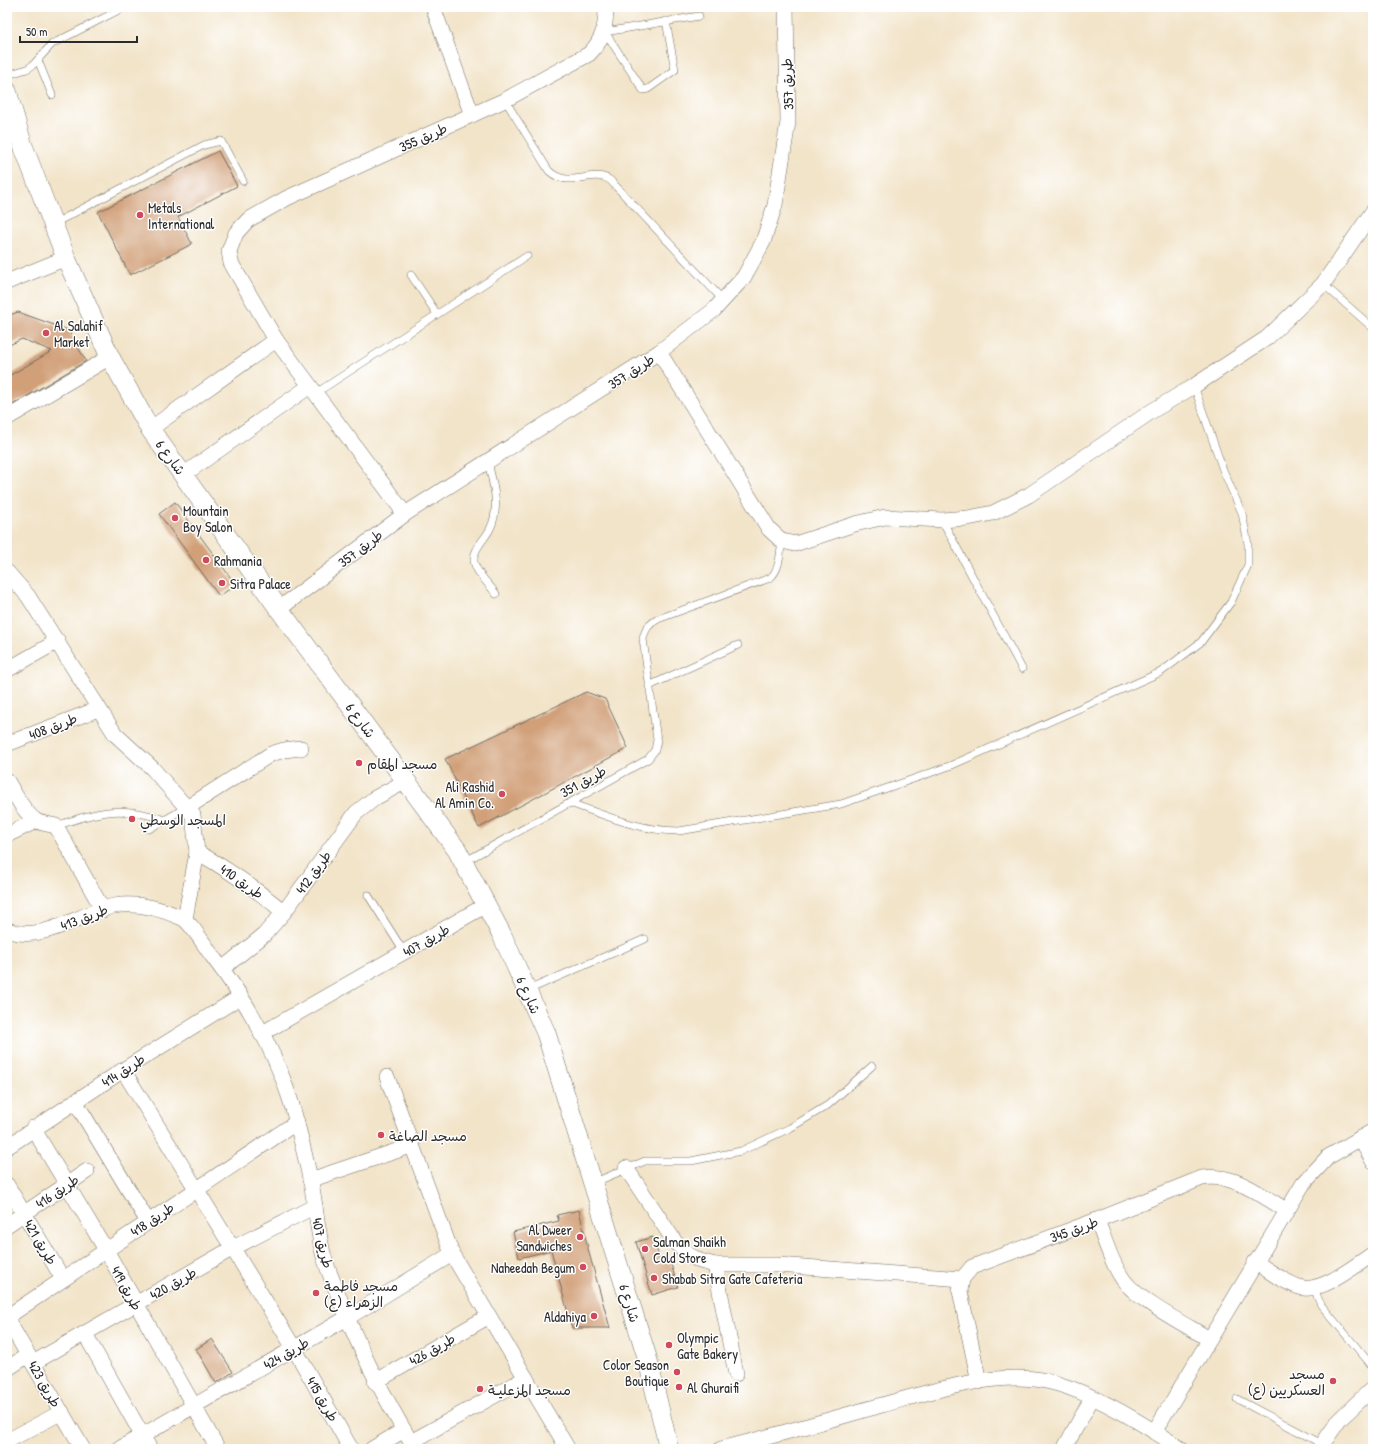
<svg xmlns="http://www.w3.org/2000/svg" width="1380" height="1456" font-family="'Patrick Hand','Playpen Sans Arabic',sans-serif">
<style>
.building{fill:#d1a079}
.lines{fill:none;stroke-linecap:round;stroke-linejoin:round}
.service-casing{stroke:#716c62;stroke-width:8}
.minor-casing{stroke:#716c62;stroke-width:16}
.tertiary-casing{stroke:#716c62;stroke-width:20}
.service{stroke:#fff;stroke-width:7}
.minor{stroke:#fff;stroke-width:15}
.tertiary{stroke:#fff;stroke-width:19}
.poi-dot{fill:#d1495b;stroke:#fff;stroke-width:1.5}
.labels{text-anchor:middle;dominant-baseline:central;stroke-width:3;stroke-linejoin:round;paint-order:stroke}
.street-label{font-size:14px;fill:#2b2b2b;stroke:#fff}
.poi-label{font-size:14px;fill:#2b2b2b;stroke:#fff;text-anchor:start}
</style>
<rect width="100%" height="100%" fill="#fff"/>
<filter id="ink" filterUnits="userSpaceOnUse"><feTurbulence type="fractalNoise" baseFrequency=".025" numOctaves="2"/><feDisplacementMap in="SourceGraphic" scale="8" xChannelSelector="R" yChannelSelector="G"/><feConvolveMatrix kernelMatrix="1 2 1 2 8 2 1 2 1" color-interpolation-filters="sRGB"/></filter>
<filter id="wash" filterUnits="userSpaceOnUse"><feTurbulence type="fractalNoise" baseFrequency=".012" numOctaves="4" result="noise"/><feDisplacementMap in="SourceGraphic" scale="16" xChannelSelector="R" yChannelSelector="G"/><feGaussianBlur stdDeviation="0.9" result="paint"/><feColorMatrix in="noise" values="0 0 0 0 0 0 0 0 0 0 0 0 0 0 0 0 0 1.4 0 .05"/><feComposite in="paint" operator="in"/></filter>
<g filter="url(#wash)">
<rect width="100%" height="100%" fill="#f2e4c9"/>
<g id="blocks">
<!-- building -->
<g class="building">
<polygon points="218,151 237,186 178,217 192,244 130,275 98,212"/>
<polygon points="18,312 68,330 86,361 7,408 7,377 52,351 22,339 7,346 7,316"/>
<polygon points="175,502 236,585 219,596 159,514"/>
<polygon points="586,692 605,699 628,748 479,828 445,759"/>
<polygon points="579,1210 589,1253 610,1328 572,1328 551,1250 519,1258 513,1232 559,1221 557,1215"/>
<polygon points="653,1237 661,1264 670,1261 678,1287 652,1295 636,1242"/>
<polygon points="212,1339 233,1372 216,1383 196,1349"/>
</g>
</g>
</g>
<g filter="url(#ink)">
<use href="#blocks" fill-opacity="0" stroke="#716c62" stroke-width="1"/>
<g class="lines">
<!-- service casing -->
<g class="service-casing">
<g id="service">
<polyline points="666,21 675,70 648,89 643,90 605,32 699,16"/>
<polyline points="38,60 52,95"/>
<polyline points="7,75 27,69 33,65 52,44 125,7"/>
<path d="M505,100L549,171C570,190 592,168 610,180L723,300"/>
<polyline points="53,224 204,145 221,141 243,181"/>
<polyline points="411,275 437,314"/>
<polyline points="1323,284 1373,328"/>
<polyline points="316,393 527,256"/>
<path d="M488,462C493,484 501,507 490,529C485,539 473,549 474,561C475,572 490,585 496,594"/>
<polyline points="942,520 1022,669"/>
<polyline points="649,686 738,645"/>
<path d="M570,803C606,816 641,831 679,831L841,804L919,777L952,765L1161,672L1201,642L1231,602L1248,565V544L1242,513L1223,470L1194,386"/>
<path d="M56,826C100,811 120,805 165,820"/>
<polyline points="149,829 187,807"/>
<path d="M464,862L648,759L655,750L657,740L643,639C645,629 649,624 658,619L770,578C780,570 780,553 782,541"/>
<polyline points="368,895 404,952"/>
<polyline points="528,990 645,939"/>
<polyline points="593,1183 645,1161 691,1161 741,1151 790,1128 828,1105 872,1066"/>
<polyline points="1317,1288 1317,1296 1321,1305 1373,1367"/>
<polyline points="1237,1399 1322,1444"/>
</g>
</g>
<!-- minor casing -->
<g class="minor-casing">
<g id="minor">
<polyline points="433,7 472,115"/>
<polyline points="7,282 66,258"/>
<polyline points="659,352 769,529 782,541 795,544 855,524 885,517 942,520 968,518 993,513 1029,495 1152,411 1194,386 1267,338 1323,284 1373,211"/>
<polyline points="7,418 110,357"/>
<polyline points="150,429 276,340"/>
<polyline points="183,475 310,386"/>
<path d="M405,514L276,340L231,263L229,251L236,233L248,220L287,198L505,100L589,54C603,40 606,27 606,7"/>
<polyline points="7,572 28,596 115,734 152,768 193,815 197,852 185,919"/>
<polyline points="279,609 405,514 659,352 714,310 744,277 763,242 775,205 788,122 786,7"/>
<polyline points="7,670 58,641"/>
<polyline points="7,744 98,709"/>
<path d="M7,781C15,794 23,811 35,820C40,824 50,824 56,826L103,910"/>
<polyline points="188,807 271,754 284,750 301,748"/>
<polyline points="7,835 36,821"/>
<path d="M197,852C229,870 256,889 284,912"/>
<path d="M7,930C43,944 81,912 114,906C136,902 162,909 182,918C191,922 206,948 213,957C245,999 274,1049 290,1099C298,1125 304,1151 310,1178C316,1204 317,1232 324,1257C328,1270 333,1282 338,1294C358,1348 385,1399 415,1449"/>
<polyline points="222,969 264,935 284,912 356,813 375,798 406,781"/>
<polyline points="261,1034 486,905"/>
<polyline points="123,1070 294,1348 351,1449"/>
<polyline points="387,1077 452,1254 568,1449"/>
<polyline points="75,1101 148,1222"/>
<polyline points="33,1128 106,1250 218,1449"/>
<polyline points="1360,1138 1373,1161"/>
<polyline points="7,1147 123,1070 240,997"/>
<polyline points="626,1168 675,1242 686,1253 700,1261 715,1265 778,1265 962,1279"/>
<polyline points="310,1180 411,1146"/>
<polyline points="7,1185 63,1279"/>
<path d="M1097,1220C1105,1240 1112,1265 1125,1282C1141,1302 1186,1325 1209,1339"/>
<polyline points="7,1225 87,1171"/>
<path d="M1255,1262C1268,1270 1289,1286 1304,1288C1324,1291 1356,1265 1373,1254"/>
<polyline points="715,1265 736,1374"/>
<polyline points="7,1317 297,1122"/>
<polyline points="7,1319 83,1449"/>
<polyline points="85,1334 150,1449"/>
<polyline points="33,1363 233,1248 315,1206"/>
<polyline points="7,1369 28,1355"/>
<polyline points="375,1382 489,1316"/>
<path d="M979,1382L960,1291L962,1279L972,1267L1097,1220L1202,1178C1234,1173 1259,1194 1286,1210"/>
<polyline points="1154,1432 1303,1184 1328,1157 1373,1131"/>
<polyline points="7,1441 62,1412"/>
<polyline points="411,1442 526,1378"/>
<polyline points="119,1449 347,1318 452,1254"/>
<polyline points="372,1449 404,1430"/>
<path d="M721,1449C775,1436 828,1420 882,1405C930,1392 997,1370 1046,1381C1089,1390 1144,1424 1181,1449"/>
<polyline points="1064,1449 1092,1398"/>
<polyline points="1319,1449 1340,1419 1373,1388"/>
</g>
</g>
<!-- tertiary casing -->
<g class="tertiary-casing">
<polyline id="tertiary" points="7,91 22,143 66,258 110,357 150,429 279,609 457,850 502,935 546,1033 647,1357 669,1449"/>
</g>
<!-- service -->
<use href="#service" class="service"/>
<!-- minor -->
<use href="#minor" class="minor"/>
<!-- tertiary -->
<use href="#tertiary" class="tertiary"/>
</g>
</g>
<!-- markers -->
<g class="poi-dot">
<circle cx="140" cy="215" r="4"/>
<circle cx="46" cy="333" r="4"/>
<circle cx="175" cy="518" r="4"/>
<circle cx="206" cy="560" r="4"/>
<circle cx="222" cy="583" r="4"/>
<circle cx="359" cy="763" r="4"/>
<circle cx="502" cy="794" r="4"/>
<circle cx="132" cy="819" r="4"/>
<circle cx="381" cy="1135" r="4"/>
<circle cx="580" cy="1237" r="4"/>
<circle cx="645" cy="1249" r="4"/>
<circle cx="583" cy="1267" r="4"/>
<circle cx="654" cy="1278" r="4"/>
<circle cx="316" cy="1293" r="4"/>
<circle cx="594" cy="1316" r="4"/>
<circle cx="669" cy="1345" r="4"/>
<circle cx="677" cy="1372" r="4"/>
<circle cx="1333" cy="1381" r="4"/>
<circle cx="679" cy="1387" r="4"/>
<circle cx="480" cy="1389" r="4"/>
</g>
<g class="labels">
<!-- street labels -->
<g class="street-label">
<text transform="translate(787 84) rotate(-92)">طريق 357</text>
<text transform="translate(423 137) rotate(-24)">طريق 355</text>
<text transform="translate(631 371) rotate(-33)">طريق 357</text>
<text transform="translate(171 457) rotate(54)">شارع 6</text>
<text transform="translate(360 548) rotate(-37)">طريق 357</text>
<text transform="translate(361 720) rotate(54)">شارع 6</text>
<text transform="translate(53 726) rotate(-21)">طريق 408</text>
<text transform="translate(583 781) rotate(-29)">طريق 351</text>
<text transform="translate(313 872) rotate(-54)">طريق 412</text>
<text transform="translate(242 881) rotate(35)">طريق 410</text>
<text transform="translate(84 917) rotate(-21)">طريق 413</text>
<text transform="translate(426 940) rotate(-30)">طريق 407</text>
<text transform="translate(529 995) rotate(66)">شارع 6</text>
<text transform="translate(123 1070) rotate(-33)">طريق 414</text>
<text transform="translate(57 1191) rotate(-34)">طريق 416</text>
<text transform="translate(152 1219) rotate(-34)">طريق 418</text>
<text transform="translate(1074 1229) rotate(-20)">طريق 345</text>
<text transform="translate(41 1242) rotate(59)">طريق 421</text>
<text transform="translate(323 1243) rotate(77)">طريق 407</text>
<text transform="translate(173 1283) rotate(-30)">طريق 420</text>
<text transform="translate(127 1288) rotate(61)">طريق 419</text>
<text transform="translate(630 1303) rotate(73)">شارع 6</text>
<text transform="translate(432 1349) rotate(-30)">طريق 426</text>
<text transform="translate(286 1353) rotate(-30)">طريق 424</text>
<text transform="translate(45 1384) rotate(60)">طريق 423</text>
<text transform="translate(323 1399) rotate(60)">طريق 415</text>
</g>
<!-- poi labels -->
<g class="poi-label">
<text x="148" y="207">Metals<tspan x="148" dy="16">International</tspan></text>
<text x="54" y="325">Al Salahif<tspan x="54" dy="16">Market</tspan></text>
<text x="183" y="510">Mountain<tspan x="183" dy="16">Boy Salon</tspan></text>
<text x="214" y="560">Rahmania</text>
<text x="230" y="583">Sitra Palace</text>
<text x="367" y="763">مسجد المقام</text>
<text x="494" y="786" text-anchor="end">Ali Rashid<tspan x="494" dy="16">Al Amin Co.</tspan></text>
<text x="140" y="819">المسجد الوسطي</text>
<text x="389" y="1135">مسجد الصاغة</text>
<text x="572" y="1229" text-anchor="end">Al Dweer<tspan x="572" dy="16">Sandwiches</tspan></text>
<text x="653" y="1241">Salman Shaikh<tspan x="653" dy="16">Cold Store</tspan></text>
<text x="575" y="1267" text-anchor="end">Naheedah Begum</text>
<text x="662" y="1278">Shabab Sitra Gate Cafeteria</text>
<text x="324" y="1285">مسجد فاطمة<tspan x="324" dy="16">الزهراء (ع)</tspan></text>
<text x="586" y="1316" text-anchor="end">Aldahiya</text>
<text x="677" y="1337">Olympic<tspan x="677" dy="16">Gate Bakery</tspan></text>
<text x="669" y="1364" text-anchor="end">Color Season<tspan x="669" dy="16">Boutique</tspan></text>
<text x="1325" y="1373" text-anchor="end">مسجد<tspan x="1325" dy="16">العسكريين (ع)</tspan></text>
<text x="687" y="1387">Al Ghuraifi</text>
<text x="488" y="1389">مسجد المزعليـة</text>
</g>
</g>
<!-- margin -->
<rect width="1380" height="1456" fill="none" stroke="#fff" stroke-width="24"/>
<!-- scale -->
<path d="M20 36v6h117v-6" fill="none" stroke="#2b2b2b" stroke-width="2"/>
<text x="26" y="36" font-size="12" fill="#2b2b2b" stroke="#ffffff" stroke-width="3" paint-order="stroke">50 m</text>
</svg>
